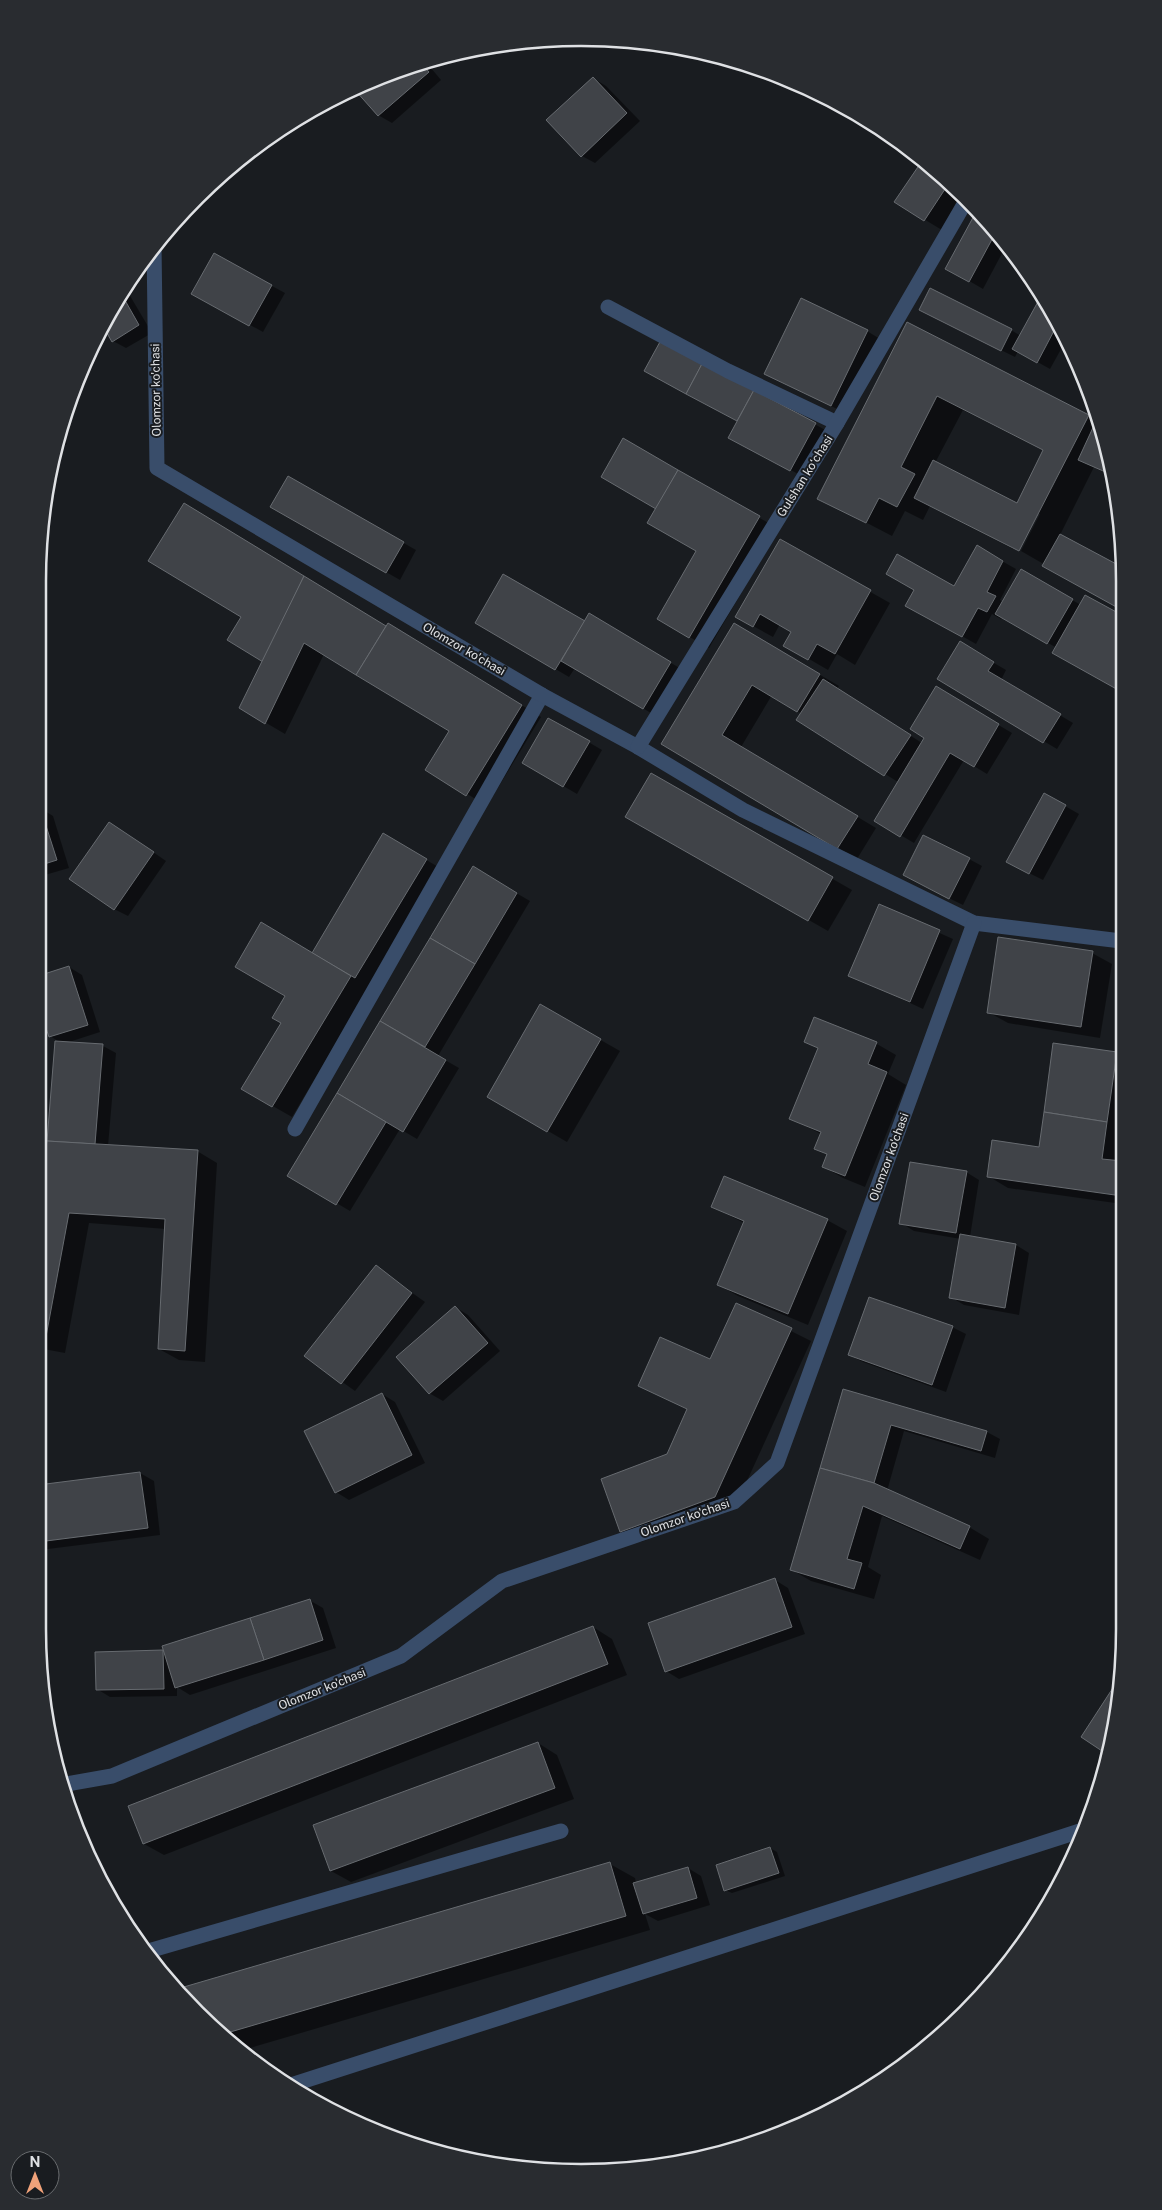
<svg xmlns="http://www.w3.org/2000/svg" width="1162" height="2210" font-family="'Public Sans',sans-serif">
<style>
.shadow{fill:#0007;fill-rule:evenodd}
.building{fill:#404348;stroke:#676b70}
.lines{fill:none;stroke-linecap:round;stroke-linejoin:round}
.lane{stroke:#394d6a;stroke-width:15}
.street{stroke:#394d6a;stroke-width:15}
.labels{text-anchor:middle;dominant-baseline:central;stroke-width:4;stroke-linejoin:round;paint-order:stroke}
.street-label{font-size:12px;fill:#dfe1e4;stroke:#191c20}
.rim{fill:none;stroke:#dfe1e4;stroke-width:2.5}
</style>
<rect width="100%" height="100%" fill="#191c20"/>
<!-- shadow -->
<g class="shadow">
<polygon points="426,62 441,80 392,123 378,115 356,89 407,66"/>
<polygon points="593,78 606,86 640,121 595,163 582,156"/>
<polygon points="923,161 939,172 969,205 950,235 896,202"/>
<polygon points="977,213 1007,244 983,289 947,268"/>
<polygon points="215,255 285,293 263,332 193,294"/>
<polygon points="126,289 152,333 126,348 113,341 103,325"/>
<polygon points="1041,299 1065,342 1050,369 1018,351 1015,357 934,317 1011,330 1021,336"/>
<path d="M908,324L1096,420L1111,476L1094,467L1060,535L1120,568V608L1021,551L1040,514H1037L1013,549L930,506L923,520L905,511L892,536L819,498ZM963,410L1044,451L1018,504L935,463Z"/>
<polygon points="867,331 880,339 845,413 765,373"/>
<polygon points="662,341 829,432 804,477 743,445 738,421 646,371"/>
<polygon points="61,428 67,444 55,449 56,441"/>
<polygon points="624,440 779,529 709,648 658,619 698,551 657,508"/>
<polygon points="289,478 416,550 400,580 272,507"/>
<polygon points="204,516 387,627 408,636 541,717 487,806 426,769 451,731 324,654 285,734 241,708 264,661"/>
<polygon points="780,541 890,603 855,665 837,654 828,670 785,645 793,632 780,624 773,637 737,617"/>
<polygon points="977,547 1016,569 1000,600 1003,602 1021,571 1081,605 1085,597 1120,616 1120,690 1054,653 1057,648 1002,617 1001,619 992,614 976,644 907,605 955,587"/>
<polygon points="590,615 683,670 656,716 575,668 569,677 476,622 585,623"/>
<polygon points="735,625 839,686 837,689 922,743 926,737 936,688 1012,733 987,774 964,760 914,843 875,820 898,782 798,720 802,714 772,695 741,747 876,828 857,859 663,744"/>
<polygon points="39,633 44,644 39,647"/>
<polygon points="960,643 1006,670 1001,680 1073,723 1057,749 939,679"/>
<polygon points="549,719 602,750 577,794 524,763"/>
<polygon points="651,775 852,890 828,931 627,816"/>
<polygon points="1065,806 1079,814 1043,880 1021,869"/>
<polygon points="40,808 53,816 69,868 38,877 38,809"/>
<polygon points="123,831 166,861 128,916 114,909"/>
<polygon points="384,835 440,868 292,1117 243,1089 283,1023 286,996"/>
<polygon points="969,859 982,866 963,905 918,883"/>
<polygon points="473,868 530,901 438,1056 459,1068 417,1139 400,1129 350,1211 289,1175"/>
<polygon points="879,906 953,939 923,1009 850,975"/>
<polygon points="1092,953 1112,964 1100,1038 1008,1023 988,1012"/>
<polygon points="69,967 82,975 100,1032 66,1043 103,1046 116,1053 108,1146 197,1151 217,1163 205,1362 179,1360 159,1349 166,1229 89,1223 65,1353 38,1348 38,1203 61,1043 50,1036"/>
<polygon points="541,1006 620,1051 567,1142 488,1096"/>
<polygon points="814,1018 877,1044 896,1055 888,1074 906,1085 865,1187 843,1178 824,1167 828,1155 816,1148 821,1134 790,1118 819,1049 805,1041"/>
<polygon points="1116,1054 1121,1056 1122,1204 1008,1188 988,1176 1040,1148"/>
<polygon points="966,1172 979,1180 970,1237 1016,1245 1029,1253 1019,1315 964,1305 951,1297 961,1239 914,1231 901,1223"/>
<polygon points="713,1207 827,1220 847,1231 808,1325 738,1296 719,1285 744,1223"/>
<polygon points="376,1267 425,1302 355,1391 306,1356"/>
<polygon points="737,1304 811,1341 735,1507 641,1542 621,1531 668,1455 688,1410 639,1385 711,1361"/>
<polygon points="455,1307 468,1315 500,1351 443,1401 429,1393"/>
<polygon points="952,1327 966,1334 946,1392 863,1362 849,1355"/>
<polygon points="844,1391 987,1432 1000,1439 995,1458 904,1431 887,1491 969,1527 989,1539 980,1560 882,1516 868,1567 881,1575 874,1599 811,1581 792,1570"/>
<polygon points="382,1394 395,1402 425,1463 349,1500 336,1492"/>
<polygon points="140,1473 154,1481 160,1535 40,1550 38,1549 38,1486"/>
<polygon points="775,1580 788,1588 805,1634 679,1679 666,1671"/>
<polygon points="309,1600 323,1608 336,1648 190,1695 177,1687 177,1696 110,1697 97,1689 96,1653 165,1651"/>
<polygon points="593,1627 612,1639 627,1675 164,1855 144,1844"/>
<polygon points="1121,1679 1109,1754 1083,1737"/>
<polygon points="538,1743 557,1755 574,1799 351,1882 331,1871 315,1826"/>
<polygon points="770,1848 777,1852 785,1876 732,1893 725,1890"/>
<polygon points="610,1864 635,1878 636,1883 688,1868 701,1876 710,1905 658,1921 645,1914 650,1930 240,2051 222,2037 178,1990"/>
<polygon points="318,2099 332,2106 333,2110 314,2100"/>
</g>
<!-- building -->
<g class="building">
<polygon points="421,63 429,72 378,116 355,90 407,66"/>
<polygon points="593,77 627,113 581,157 546,120"/>
<polygon points="922,161 939,172 949,183 924,221 894,202"/>
<polygon points="976,212 996,232 969,282 945,269"/>
<polygon points="214,253 272,285 249,326 191,294"/>
<polygon points="930,288 1012,329 1001,351 919,310"/>
<polygon points="122,295 139,325 112,342 103,326"/>
<polygon points="801,298 868,330 831,406 764,374"/>
<polygon points="1040,298 1056,327 1037,363 1012,349"/>
<polygon points="907,322 1089,415 1019,551 914,498 933,460 1017,503 1043,450 937,396 901,467 915,474 897,507 879,498 866,523 817,499"/>
<polygon points="661,340 703,362 686,394 644,371"/>
<polygon points="703,362 754,390 737,421 686,394"/>
<polygon points="754,390 816,423 790,471 728,438"/>
<polygon points="1096,421 1110,474 1078,460"/>
<polygon points="623,438 678,470 656,509 601,477"/>
<polygon points="678,470 760,516 689,638 657,619 696,551 647,523"/>
<polygon points="288,476 404,542 386,573 270,507"/>
<polygon points="184,503 304,576 263,662 227,640 241,617 148,561"/>
<polygon points="1060,534 1120,566 1120,609 1042,566"/>
<polygon points="780,539 871,590 835,654 817,644 808,660 783,646 791,632 760,614 753,627 735,617"/>
<polygon points="977,545 1003,561 987,592 996,596 987,612 978,608 962,637 905,606 914,590 886,574 897,554 954,586"/>
<polygon points="1021,569 1073,599 1047,644 995,614"/>
<polygon points="503,574 585,621 555,670 475,623"/>
<polygon points="304,576 386,626 356,675 304,643 265,724 239,708"/>
<polygon points="1085,595 1120,614 1120,691 1052,653"/>
<polygon points="589,613 671,662 643,709 561,661"/>
<polygon points="388,623 522,705 466,796 425,770 449,731 356,675"/>
<polygon points="734,623 820,674 797,712 752,685 722,735 858,816 837,849 661,744"/>
<polygon points="960,641 994,662 988,671 1061,714 1043,743 937,679"/>
<polygon points="823,679 911,735 884,776 796,720"/>
<polygon points="936,686 999,724 974,767 950,753 900,837 874,821 924,738 910,729"/>
<polygon points="548,718 590,741 563,787 522,763"/>
<polygon points="651,773 833,877 808,921 625,817"/>
<polygon points="1044,793 1066,805 1029,874 1006,862"/>
<polygon points="38,807 40,807 57,860 38,866"/>
<polygon points="109,822 154,852 114,910 69,879"/>
<polygon points="383,833 427,859 355,978 312,953"/>
<polygon points="923,835 970,858 949,899 903,875"/>
<polygon points="473,866 517,893 475,964 430,938"/>
<polygon points="879,904 940,930 910,1002 848,976"/>
<polygon points="261,922 351,976 272,1107 241,1089 281,1023 272,1018 285,996 235,967"/>
<polygon points="998,937 1093,951 1081,1027 987,1013"/>
<polygon points="430,938 475,964 425,1047 380,1021"/>
<polygon points="69,966 88,1025 49,1037 38,1004 38,976"/>
<polygon points="540,1004 601,1039 547,1132 487,1097"/>
<polygon points="814,1017 877,1042 868,1064 887,1072 845,1176 822,1167 827,1154 814,1149 821,1132 789,1119 818,1048 804,1042"/>
<polygon points="380,1021 446,1060 403,1132 337,1093"/>
<polygon points="55,1041 103,1044 95,1144 47,1141"/>
<polygon points="1053,1043 1117,1052 1107,1122 1044,1112"/>
<polygon points="337,1093 386,1122 336,1205 287,1176"/>
<polygon points="1044,1112 1107,1122 1102,1159 1122,1161 1122,1196 987,1177 992,1140 1039,1147"/>
<polygon points="47,1141 198,1150 185,1351 158,1349 165,1219 69,1213 45,1342 38,1341 38,1195"/>
<polygon points="910,1162 967,1171 956,1233 899,1224"/>
<polygon points="724,1176 828,1219 788,1314 717,1285 744,1221 711,1207"/>
<polygon points="960,1234 1016,1244 1005,1308 949,1298"/>
<polygon points="376,1265 412,1293 341,1384 304,1356"/>
<polygon points="869,1297 953,1326 932,1385 848,1355"/>
<polygon points="736,1303 792,1328 715,1497 620,1532 601,1479 667,1454 687,1409 638,1386 660,1337 710,1359"/>
<polygon points="455,1306 488,1343 429,1394 396,1357"/>
<polygon points="843,1389 987,1431 981,1451 891,1425 874,1483 820,1468"/>
<polygon points="382,1393 412,1455 335,1493 304,1431"/>
<polygon points="820,1468 874,1483 970,1526 960,1549 863,1506 847,1559 862,1563 854,1589 790,1570"/>
<polygon points="140,1472 148,1528 38,1542 38,1485"/>
<polygon points="775,1578 792,1627 665,1672 648,1623"/>
<polygon points="310,1599 323,1640 264,1660 250,1618"/>
<polygon points="250,1618 264,1660 175,1688 162,1646"/>
<polygon points="593,1626 608,1664 143,1844 128,1806"/>
<polygon points="163,1650 164,1689 96,1690 95,1652"/>
<polygon points="1120,1677 1121,1677 1108,1755 1081,1737"/>
<polygon points="538,1742 555,1788 330,1871 313,1825"/>
<polygon points="770,1847 779,1873 724,1891 716,1865"/>
<polygon points="610,1862 626,1916 220,2035 177,1989"/>
<polygon points="688,1867 697,1898 643,1914 633,1883"/>
</g>
<g class="lines">
<!-- lane -->
<g class="lane">
<polyline points="608,307 728,371 837,423"/>
<polyline points="295,1129 542,695"/>
<polyline points="145,1952 561,1831"/>
<polyline points="288,2086 1083,1830"/>
</g>
<!-- street -->
<g class="street">
<polyline points="154,245 157,468 542,695 638,747 743,810 974,923 1121,941"/>
<polyline points="638,747 837,423 966,201"/>
<polyline points="61,1785 112,1776 401,1656 502,1581 734,1502 777,1463 974,923"/>
</g>
</g>
<g class="labels">
<!-- street labels -->
<g class="street-label">
<text transform="translate(156 390) rotate(-91)">Olomzor ko'chasi</text>
<text transform="translate(805 476) rotate(-58)">Gulshan koʻchasi</text>
<text transform="translate(464 649) rotate(30)">Olomzor ko'chasi</text>
<text transform="translate(889 1157) rotate(-70)">Olomzor ko'chasi</text>
<text transform="translate(685 1518) rotate(-19)">Olomzor ko'chasi</text>
<text transform="translate(322 1689) rotate(-22)">Olomzor ko'chasi</text>
</g>
</g>
<!-- crop -->
<path d="M0 0H1162V2210H0ZM581 46H581A535 535 0 0 1 1116 581V1629A535 535 0 0 1 581 2164H581A535 535 0 0 1 46 1629V581A535 535 0 0 1 581 46Z" fill="#292c30" fill-rule="evenodd"/>
<path class="rim" d="M581 46H581A535 535 0 0 1 1116 581V1629A535 535 0 0 1 581 2164H581A535 535 0 0 1 46 1629V581A535 535 0 0 1 581 46Z"/>
<!-- north arrow -->
<g transform="translate(35 2175)"><circle r="24" fill="#191c20" stroke="#686b6e"/>
<path d="M0-4L9 19L0 12L-9 19Z" fill="#f0a27a"/>
<text y="-8" font-size="14" font-weight="bold" text-anchor="middle" fill="#dfe1e4">N</text>
</g>
</svg>
